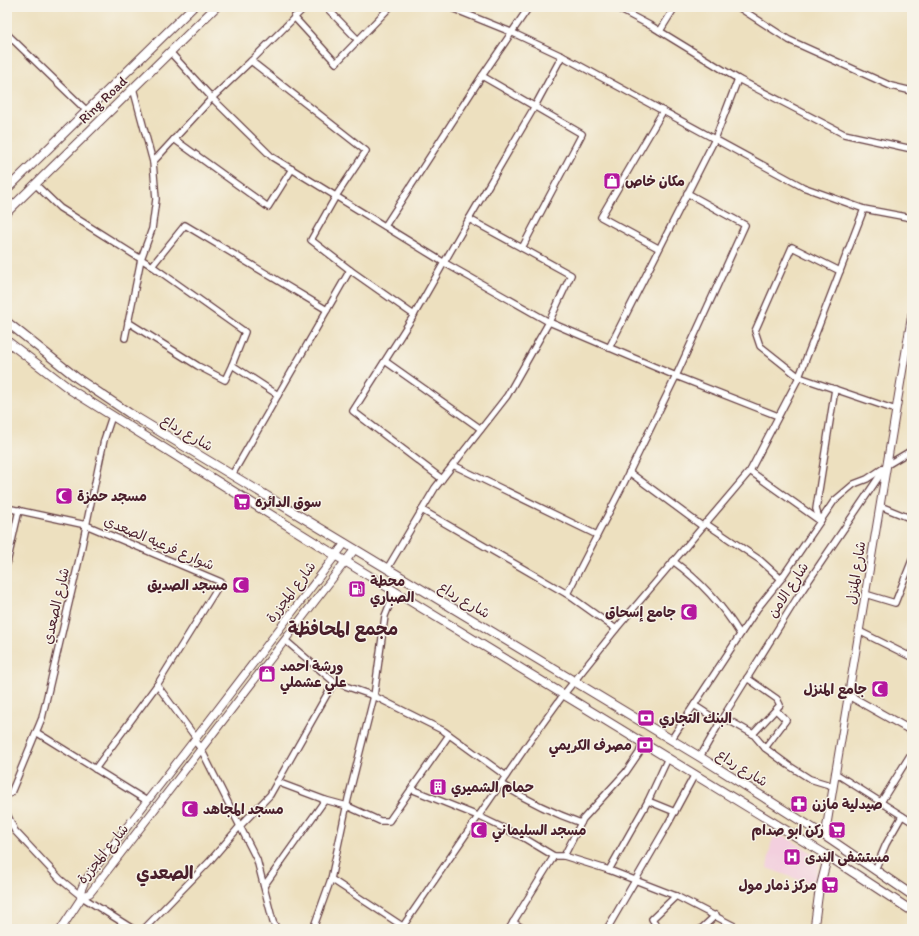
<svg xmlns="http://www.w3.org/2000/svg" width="919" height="936" font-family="Itim,'Playpen Sans Arabic',sans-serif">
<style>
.built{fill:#f3cfde}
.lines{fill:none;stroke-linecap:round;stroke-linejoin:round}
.minor-casing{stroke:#623c41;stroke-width:8}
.tertiary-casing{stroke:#623c41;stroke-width:9}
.secondary-casing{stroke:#623c41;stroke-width:10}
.primary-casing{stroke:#623c41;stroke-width:10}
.minor{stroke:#fff;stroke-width:5.5}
.tertiary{stroke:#fff;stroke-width:7}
.secondary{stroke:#fff;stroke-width:8}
.primary{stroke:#fff;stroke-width:8}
.labels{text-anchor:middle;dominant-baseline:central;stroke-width:3;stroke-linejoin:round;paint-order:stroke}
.street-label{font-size:14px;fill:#4a1f2b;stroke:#f7f3e8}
.poi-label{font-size:14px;font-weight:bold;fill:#4a1f2b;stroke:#f7f3e8;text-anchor:start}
.district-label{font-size:18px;font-weight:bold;fill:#4a1f2b;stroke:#f7f3e8}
</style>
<rect width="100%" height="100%" fill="#f7f3e8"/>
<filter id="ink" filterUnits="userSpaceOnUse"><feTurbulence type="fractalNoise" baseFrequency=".025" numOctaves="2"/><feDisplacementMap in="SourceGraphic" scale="8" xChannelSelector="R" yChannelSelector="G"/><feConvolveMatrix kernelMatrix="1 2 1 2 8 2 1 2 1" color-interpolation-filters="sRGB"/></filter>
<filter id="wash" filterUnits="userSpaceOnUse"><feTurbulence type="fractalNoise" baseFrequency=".012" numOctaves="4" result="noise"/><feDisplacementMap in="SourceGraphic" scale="16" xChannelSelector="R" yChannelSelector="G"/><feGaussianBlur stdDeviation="0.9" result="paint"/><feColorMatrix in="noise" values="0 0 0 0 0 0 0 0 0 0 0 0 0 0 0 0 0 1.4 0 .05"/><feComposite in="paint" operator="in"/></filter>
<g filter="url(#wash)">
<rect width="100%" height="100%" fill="#ede0bf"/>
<!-- built -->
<polygon class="built" points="776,831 811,852 819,863 813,885 767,868 771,844"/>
</g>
<g filter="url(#ink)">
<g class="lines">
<!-- minor casing -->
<g class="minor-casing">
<g id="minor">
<polyline points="305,7 251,61 366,151 336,196 311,240 350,270"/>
<polyline points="326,7 358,40"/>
<polyline points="449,7 511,32 562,56 803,187 864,209 912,218"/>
<polyline points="615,7 653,27 738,79 844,134 912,149"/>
<polyline points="738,7 789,40 891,86 912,91"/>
<polyline points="294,17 336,63 390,7"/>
<polyline points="660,31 675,7"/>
<polyline points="7,34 87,111"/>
<polyline points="170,52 212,98 272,157 443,262 549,322 676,376 778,416"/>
<polyline points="133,88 153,162 212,98 251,61"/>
<polyline points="174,139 268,207 292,169"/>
<polyline points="35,184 60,208 152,266"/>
<polyline points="469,219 522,248 582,134 482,76"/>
<polyline points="385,226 482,76 529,7"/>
<polyline points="658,248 601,217 663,111"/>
<polyline points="840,271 792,247 755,331 760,346 799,377 896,410"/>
<polyline points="128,322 198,366 225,380 232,365"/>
<polyline points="125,338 141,259 152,229 156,199 153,162"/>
<polyline points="609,348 715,139 738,79"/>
<polyline points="385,361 481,429"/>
<polyline points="278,395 232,365 245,332 152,266 185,225 327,310"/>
<polyline points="453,465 597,535"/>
<polyline points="750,471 820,521"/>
<polyline points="629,472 702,526"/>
<polyline points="232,475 350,270 414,315"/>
<polyline points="442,479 353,411 414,315 469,219 535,106 562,56"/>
<polyline points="880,506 912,519"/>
<polyline points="7,508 86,525 221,582 157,685 95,769"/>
<polyline points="422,510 567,594 616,629"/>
<polyline points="820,521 816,509 835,389"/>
<polyline points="705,523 760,560 781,579"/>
<path d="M673,561C699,580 723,606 740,634"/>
<polyline points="7,563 19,510"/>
<polyline points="387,569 435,488 507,396 549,322 571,275 522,248"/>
<polyline points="567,594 622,487 676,376 745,225 687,193"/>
<polyline points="865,594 895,603 912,560"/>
<polyline points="859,631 909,656 912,652"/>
<polyline points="285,640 334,682 374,696 444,731 506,776"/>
<polyline points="747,678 777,699 780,705 753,734"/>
<polyline points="157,685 196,738"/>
<polyline points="694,705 720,722"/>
<polyline points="723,717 753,734 765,748 786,720 776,710"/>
<polyline points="36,732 147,801"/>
<polyline points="194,740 201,749 257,860 273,922 277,929"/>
<polyline points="671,740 757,609 781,579 834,501 854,484 867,479 882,469"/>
<polyline points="765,748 788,765 810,779 833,786"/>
<polyline points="700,757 723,717 797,598 887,465 912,450"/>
<polyline points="835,773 912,822"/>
<path d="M501,784C528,801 550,812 581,823"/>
<polyline points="411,789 478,816 524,838 554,856"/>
<polyline points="7,795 11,793 42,718 79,560 104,440 112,416"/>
<polyline points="325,800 347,806 380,821 389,821 449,735"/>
<polyline points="648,801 675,812"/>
<polyline points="881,802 912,752"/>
<polyline points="7,814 15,831 60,879 82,897 133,929"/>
<polyline points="564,856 609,870 676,896 740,929"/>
<polyline points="609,870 648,801 668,758"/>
<polyline points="875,870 886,844 902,816"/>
<polyline points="331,879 407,929"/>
<polyline points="264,886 325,800 277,782"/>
<polyline points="513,922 524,929"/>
<polyline points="144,929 209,862 240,826 270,795 334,682"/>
<polyline points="313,929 331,879 348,799 374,696 385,616 395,591"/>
<polyline points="401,929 530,741 564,694 616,629 750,471 799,377 864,209"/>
<polyline points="509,929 554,856 564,856 583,819 626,772 639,753 643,742"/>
<polyline points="607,929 668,824 695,774"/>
<polyline points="659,929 652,919 676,896"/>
<polyline points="701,929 716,915"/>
</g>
</g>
<!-- tertiary casing -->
<g class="tertiary-casing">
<g id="tertiary">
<polyline points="848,695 912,731"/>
<polyline points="825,836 912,314"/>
<polyline points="82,897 81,890 85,881 196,738 345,543"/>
<polyline points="82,897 90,893 94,888 355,549"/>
<polyline points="61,929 82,897"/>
<polyline points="814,929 819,891 828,856"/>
</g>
</g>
<!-- secondary casing -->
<g class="secondary-casing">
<g id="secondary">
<polyline points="7,322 77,378 129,413 700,757 825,836 912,895"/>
<polyline points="7,341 71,390 335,555 828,856 912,911"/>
</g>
</g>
<!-- primary casing -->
<g class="primary-casing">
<g id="primary">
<polyline points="7,189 193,7"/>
<polyline points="7,212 216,7"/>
</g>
</g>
<!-- minor -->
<use href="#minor" class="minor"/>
<!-- tertiary -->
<use href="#tertiary" class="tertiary"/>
<!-- secondary -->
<use href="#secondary" class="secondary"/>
<!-- primary -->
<use href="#primary" class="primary"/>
</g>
</g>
<!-- icons -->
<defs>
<g id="shop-square" transform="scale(0.9)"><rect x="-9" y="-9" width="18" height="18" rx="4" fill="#b5179e" stroke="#f7f3e8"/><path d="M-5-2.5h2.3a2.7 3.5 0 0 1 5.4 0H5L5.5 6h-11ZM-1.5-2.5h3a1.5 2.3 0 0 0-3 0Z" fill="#fff"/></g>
<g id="mosque-square" transform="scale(0.9)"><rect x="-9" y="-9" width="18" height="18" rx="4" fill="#b5179e" stroke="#f7f3e8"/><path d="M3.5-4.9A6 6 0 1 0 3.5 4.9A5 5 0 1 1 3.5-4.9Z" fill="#fff"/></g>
<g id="supermarket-square" transform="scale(0.9)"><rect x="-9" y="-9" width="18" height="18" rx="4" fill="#b5179e" stroke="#f7f3e8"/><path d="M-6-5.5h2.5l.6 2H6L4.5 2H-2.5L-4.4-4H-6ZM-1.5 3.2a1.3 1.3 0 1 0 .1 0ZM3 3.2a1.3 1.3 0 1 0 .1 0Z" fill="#fff"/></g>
<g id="fuel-square" transform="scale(0.9)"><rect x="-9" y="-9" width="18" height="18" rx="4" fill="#b5179e" stroke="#f7f3e8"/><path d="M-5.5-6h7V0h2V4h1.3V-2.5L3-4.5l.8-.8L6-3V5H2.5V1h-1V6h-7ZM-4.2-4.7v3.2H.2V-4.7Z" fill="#fff"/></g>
<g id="bank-square" transform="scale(0.9)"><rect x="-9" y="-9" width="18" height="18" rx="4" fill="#b5179e" stroke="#f7f3e8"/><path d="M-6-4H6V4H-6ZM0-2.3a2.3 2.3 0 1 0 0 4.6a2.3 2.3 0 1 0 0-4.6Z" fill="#fff"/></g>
<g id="building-square" transform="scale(0.9)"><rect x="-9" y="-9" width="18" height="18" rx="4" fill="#b5179e" stroke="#f7f3e8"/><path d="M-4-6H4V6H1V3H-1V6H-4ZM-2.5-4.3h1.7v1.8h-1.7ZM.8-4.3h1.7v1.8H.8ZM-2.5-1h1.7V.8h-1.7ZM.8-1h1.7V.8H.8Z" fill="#fff"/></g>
<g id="pharmacy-square" transform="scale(0.9)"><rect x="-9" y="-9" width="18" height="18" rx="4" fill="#b5179e" stroke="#f7f3e8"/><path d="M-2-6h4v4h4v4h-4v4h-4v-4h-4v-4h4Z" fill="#fff"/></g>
<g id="hospital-square" transform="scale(0.9)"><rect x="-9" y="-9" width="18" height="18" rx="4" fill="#b5179e" stroke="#f7f3e8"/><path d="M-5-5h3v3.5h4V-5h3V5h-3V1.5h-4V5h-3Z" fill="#fff"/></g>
</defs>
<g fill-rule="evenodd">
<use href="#shop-square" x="612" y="181"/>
<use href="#mosque-square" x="64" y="496"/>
<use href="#supermarket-square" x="242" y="502"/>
<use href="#mosque-square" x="241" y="585"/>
<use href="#fuel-square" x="357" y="589"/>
<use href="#mosque-square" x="689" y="612"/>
<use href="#shop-square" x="267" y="674"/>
<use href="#mosque-square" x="880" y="689"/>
<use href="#bank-square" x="646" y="718"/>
<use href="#bank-square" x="645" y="745"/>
<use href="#building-square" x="438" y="787"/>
<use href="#pharmacy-square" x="799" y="804"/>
<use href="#mosque-square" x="190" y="809"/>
<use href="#mosque-square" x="479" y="830"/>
<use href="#supermarket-square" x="837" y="830"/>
<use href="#hospital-square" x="792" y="857"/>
<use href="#supermarket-square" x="830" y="885"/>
</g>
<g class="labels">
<!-- street labels -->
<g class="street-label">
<text transform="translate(103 100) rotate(-44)">Ring Road</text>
<text transform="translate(187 433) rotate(31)">شارع رداع</text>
<text transform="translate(159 543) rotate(23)">شوارع فرعيه الصعدي</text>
<text transform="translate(856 573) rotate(-81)">شارع المنزل</text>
<text transform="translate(788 590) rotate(-57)">شارع الامن</text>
<text transform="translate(291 592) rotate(-53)">شارع المجزرة</text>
<text transform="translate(464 600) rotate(31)">شارع رداع</text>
<text transform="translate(56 606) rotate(-77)">شارع الصعدي</text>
<text transform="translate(742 768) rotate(32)">شارع رداع</text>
<text transform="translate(103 854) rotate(-51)">شارع المجزرة</text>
</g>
<!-- poi labels -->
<g class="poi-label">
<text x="625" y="181">مكان خاص</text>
<text x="77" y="496">مسجد حمزة</text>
<text x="255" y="502">سوق الدائره</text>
<text x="370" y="581">محطة<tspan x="370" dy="16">الصباري</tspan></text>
<text x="228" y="585" text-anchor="end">مسجد الصديق</text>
<text x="676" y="612" text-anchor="end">جامع إسحاق</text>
<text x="280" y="666">ورشة احمد<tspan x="280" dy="16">علي عشملي</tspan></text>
<text x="867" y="689" text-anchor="end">جامع المنزل</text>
<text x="659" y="718">البنك التجاري</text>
<text x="632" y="745" text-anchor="end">مصرف الكريمي</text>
<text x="451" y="787">حمام الشميري</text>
<text x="812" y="804">صيدلية مازن</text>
<text x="203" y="809">مسجد المجاهد</text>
<text x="492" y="830">مسجد السليماني</text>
<text x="824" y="830" text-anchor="end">ركن ابو صدام</text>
<text x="805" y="857">مستشفى الندى</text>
<text x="817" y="885" text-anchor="end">مركز ذمار مول</text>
</g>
<!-- district labels -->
<g class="district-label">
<text x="343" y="629">مجمع المحافظة</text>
<text x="165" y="873">الصعدي</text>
</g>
</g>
<!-- margin -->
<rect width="919" height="936" fill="none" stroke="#f7f3e8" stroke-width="24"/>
</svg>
